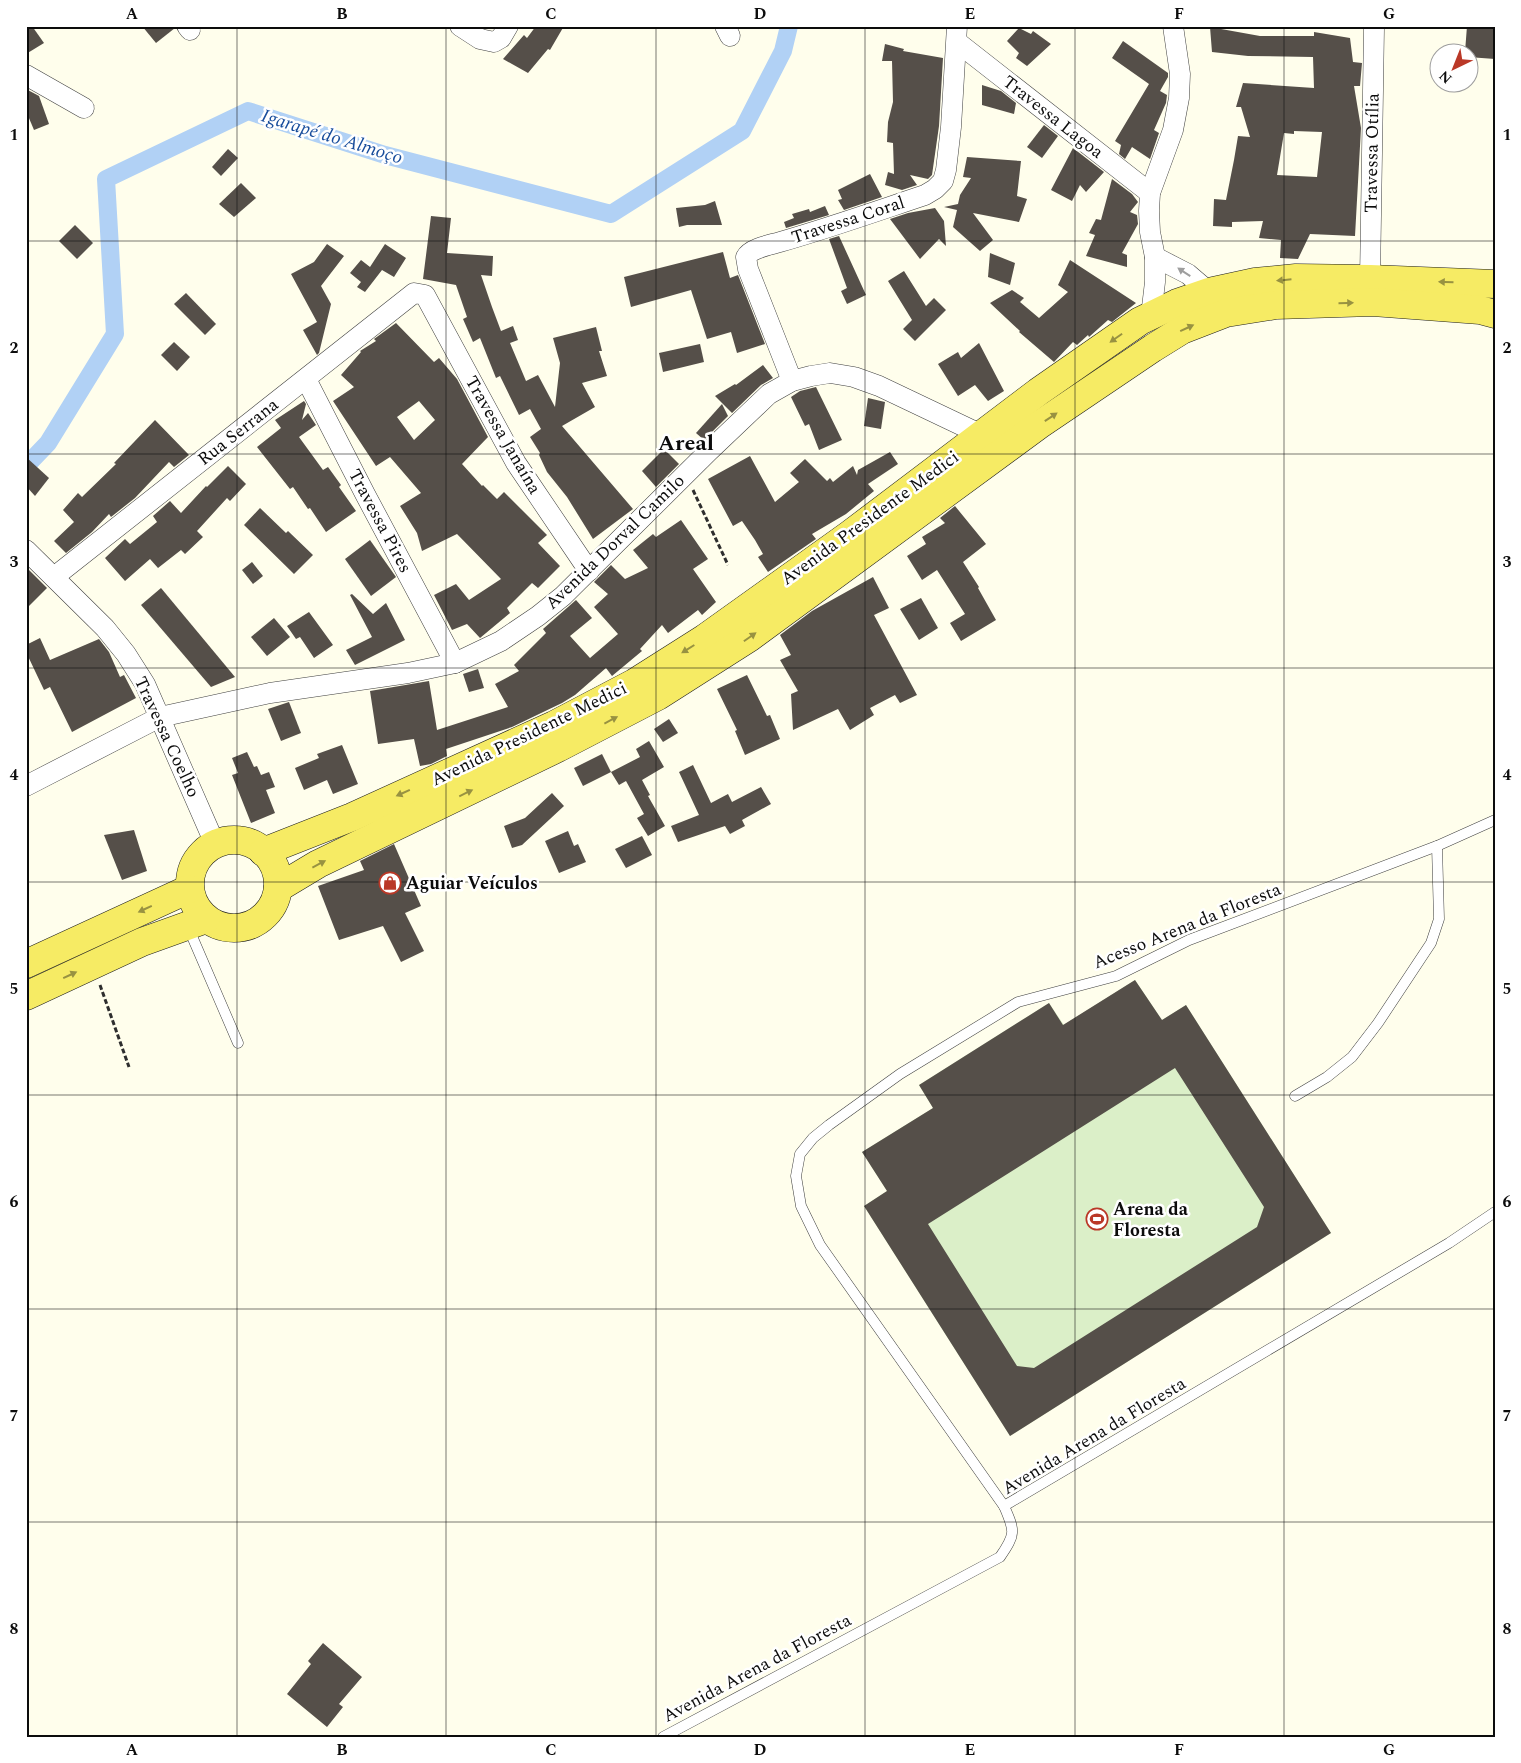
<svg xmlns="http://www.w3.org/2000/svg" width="1521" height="1763" font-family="Spectral,serif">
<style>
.pitch{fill:#dbefc8}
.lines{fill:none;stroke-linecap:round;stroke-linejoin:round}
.canal{stroke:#b1d1f5;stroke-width:18}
.building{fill:#554f49;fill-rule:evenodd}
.service-casing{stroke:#3f3f3f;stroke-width:11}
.minor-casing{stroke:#3f3f3f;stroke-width:21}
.primary-casing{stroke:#1d1d1d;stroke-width:29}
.path{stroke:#2e2e2e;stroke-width:3;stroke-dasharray:5 2.5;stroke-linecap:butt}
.service{stroke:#fff;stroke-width:10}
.minor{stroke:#fff;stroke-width:20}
.primary{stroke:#f6eb64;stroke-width:28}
.oneway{fill:#9e9e9e}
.oneway2{fill:#989241}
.grid{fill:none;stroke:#0c0c0c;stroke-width:1;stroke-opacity:0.55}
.labels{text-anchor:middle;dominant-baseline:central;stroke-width:5;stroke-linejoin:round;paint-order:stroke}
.street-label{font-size:18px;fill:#0c0c0c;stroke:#fff}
.poi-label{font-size:18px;font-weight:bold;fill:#0c0c0c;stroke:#fff;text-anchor:start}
.water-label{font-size:19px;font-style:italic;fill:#184d9c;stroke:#fff}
.district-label{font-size:22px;font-weight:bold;fill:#0c0c0c;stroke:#fff}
.neatline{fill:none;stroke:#0c0c0c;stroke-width:2}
.grid-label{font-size:16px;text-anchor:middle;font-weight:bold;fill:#0c0c0c}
</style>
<rect width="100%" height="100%" fill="#fffeec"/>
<!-- pitch -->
<polygon class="pitch" points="1135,980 1162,1020 1186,1005 1331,1233 1010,1436 864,1206 887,1191 862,1152 933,1108 919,1085 1049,1003 1064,1025"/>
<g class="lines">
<!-- canal -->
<polyline class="canal" points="26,466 48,443 115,334 106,179 248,111 385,155 611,214 742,131 783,51 789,26"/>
</g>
<!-- building -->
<g class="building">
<polygon points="26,26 32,26 44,43 26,54"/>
<polygon points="142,26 175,26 175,28 156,43"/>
<polygon points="536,26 564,26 550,50 548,49 528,73 503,59 524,35 527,38"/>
<polygon points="1467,26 1495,26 1495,59 1468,57 1468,52 1465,52"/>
<path d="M1210,27L1260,36H1314V32L1350,38L1353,62L1362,63L1360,86H1354L1361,128L1355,236L1310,234L1298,259L1280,258L1281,240L1259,238L1263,221L1232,222V227L1213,226L1214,199L1226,200L1234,160L1238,136L1250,137L1241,107H1236L1243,83L1314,88L1313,57L1248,56L1212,52ZM1294,131L1322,132L1317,177L1277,175L1284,133L1294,134Z"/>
<polygon points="1019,28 1031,34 1033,31 1051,44 1027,66 1016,58 1019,53 1007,41"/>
<polygon points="1123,41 1168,73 1168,77 1160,91 1167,95 1166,103 1154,130 1159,133 1150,159 1132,147 1125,159 1119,154 1121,145 1115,141 1149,84 1112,58"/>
<polygon points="885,44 904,49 903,51 943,58 939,126 932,175 928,179 910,175 917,185 902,190 885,185 888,172 894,174 893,143 887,142 888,122 893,102 892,61 882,61"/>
<polygon points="982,85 1001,91 1016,103 1014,114 982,105"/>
<polygon points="26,89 39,96 49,124 34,130 26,111"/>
<polygon points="1044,125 1058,136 1042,158 1027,147"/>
<polygon points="1073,148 1104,172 1086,192 1080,185 1072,201 1051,190"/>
<polygon points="228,149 238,158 221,176 212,167"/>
<polygon points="967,157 1021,161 1017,196 1027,199 1019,222 973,213 993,240 980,251 953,227 957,210 944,207 958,204 960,195 971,178 963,177"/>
<polygon points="870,174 882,197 844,210 838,200 842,199 838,190"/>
<polygon points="1112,179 1132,194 1138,202 1130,212 1137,215 1138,224 1122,253 1127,255 1127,267 1086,256 1095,235 1089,233 1096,219 1101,220"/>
<polygon points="241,183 256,198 234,217 219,204"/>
<polygon points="715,201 722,225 687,225 679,227 676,208 705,205"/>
<polygon points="825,206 829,215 786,228 784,222 794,218 792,214 809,209 810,212"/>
<polygon points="935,208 944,221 946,246 939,239 920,259 890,219 908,213"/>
<polygon points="431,216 451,218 447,253 493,256 492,276 481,275 492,307 501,331 513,326 518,340 510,343 526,381 538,375 555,407 560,363 553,338 596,327 602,351 599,351 607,376 582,383 595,407 562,426 633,509 593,539 567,497 547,472 539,455 540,453 530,437 541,429 530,409 519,415 500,376 496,378 480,338 473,342 463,319 467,317 456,285 423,279"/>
<polygon points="75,225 93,243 77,259 59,241"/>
<polygon points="839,236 866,295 847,304 841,291 847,288 829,239"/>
<polygon points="327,244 344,256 321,286 331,304 319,353 317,355 303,330 317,322 291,274 314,262"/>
<polygon points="385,244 406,258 394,277 382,270 365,292 357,287 361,282 350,273 361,260 370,267"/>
<polygon points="723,252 730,278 738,275 765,344 737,353 731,332 707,339 691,290 631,307 624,277"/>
<polygon points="990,253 1015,263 1010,285 988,277"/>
<polygon points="1070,260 1136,303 1112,322 1108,320 1089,337 1088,335 1077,345 1073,342 1054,362 1019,332 1020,331 990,303 1012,290 1024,298 1020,302 1039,318 1068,292 1058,285"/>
<polygon points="904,271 926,306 934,298 946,310 915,341 903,329 912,320 888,281"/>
<polygon points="186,293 216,324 205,335 174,304"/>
<path d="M396,323L434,362L439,358L457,379L488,437L462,464L482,486L483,485L497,499L504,492L547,535L538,543L560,566L538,588L532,583L507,608L510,613L480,638L467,624L452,630L434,595L456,584L469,600L501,579L457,534L422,551L417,533L400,506L421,493L390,457L376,466L333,401L354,387L341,375L361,352L360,351L376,341L374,339ZM419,401L435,420L414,440L397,417Z"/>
<polygon points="174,342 190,357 177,371 161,355"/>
<polygon points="979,343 1004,391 988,401 975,385 958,396 938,364 958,352 961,358"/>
<polygon points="700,344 704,362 663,372 659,353"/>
<polygon points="763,365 773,378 761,385 732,413 715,396 735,384 736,385"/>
<polygon points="816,387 842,440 819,450 809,424 805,426 791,397 800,391"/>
<polygon points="868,398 885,402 881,429 864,426"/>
<polygon points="304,401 306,404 302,420 308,413 316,425 299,437 323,470 328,467 341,485 339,487 356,511 326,532 310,508 308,509 293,487 290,489 257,447 281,428 275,420"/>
<polygon points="722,404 728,416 704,440 696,433"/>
<polygon points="155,420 189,455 174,467 169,462 135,498 111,517 109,514 92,532 66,553 54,541 74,522 63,510 78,493 82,497 116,464 114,463"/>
<polygon points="664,449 679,464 656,487 642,471"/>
<polygon points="890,452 898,464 868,484 874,491 846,514 812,534 816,539 768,572 758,557 763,554 755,540 742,521 733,526 708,479 750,456 775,502 799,482 790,473 805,459 827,481 830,478 833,482 853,466 857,475 858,470"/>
<polygon points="26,457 49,478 35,496 26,486"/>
<polygon points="228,466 246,484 230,501 227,498 197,531 203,537 185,554 181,550 158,568 150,559 125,581 105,558 125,539 130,544 157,522 153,516 170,501 181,513 206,486 207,487"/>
<polygon points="955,506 986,544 963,562 979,587 978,588 996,620 961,641 950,623 965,614 937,570 922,580 907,556 926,544 922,537 945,523 940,518"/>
<polygon points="260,508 286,533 288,531 313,555 294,574 244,525"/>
<polygon points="681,520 708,559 693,569 716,602 702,615 698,610 668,633 662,625 640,649 642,651 612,676 606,668 575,695 562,703 512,727 446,749 447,756 431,764 420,766 414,739 378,744 370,691 429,681 437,730 508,707 495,684 519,671 514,665 546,633 543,629 576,600 592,618 570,636 590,658 618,634 594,607 608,594 594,582 611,565 625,579 648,568 633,550 653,534 656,537"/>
<polygon points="370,540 396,577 371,596 345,559"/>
<polygon points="252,562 263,576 253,584 242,570"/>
<polygon points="26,567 47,588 26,609"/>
<polygon points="873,577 889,608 874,615 917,695 900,703 895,695 870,708 874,715 850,730 838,709 793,730 791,694 798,691 780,660 791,655 780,635 812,611"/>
<polygon points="161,588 235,677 211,687 141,605"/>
<polygon points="352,594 373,614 386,603 405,640 355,665 346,650 372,637 350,595"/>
<polygon points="921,598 938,628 919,640 900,609"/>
<polygon points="309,612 333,645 314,658 300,637 296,639 287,626"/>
<polygon points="274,618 290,637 267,656 251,637"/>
<polygon points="40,638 50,660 99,639 109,652 120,677 124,675 136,698 72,732 50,687 44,690 26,652 26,645"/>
<polygon points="478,669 484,688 469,692 463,674"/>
<polygon points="747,675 767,716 770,715 780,739 745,755 735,731 737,730 717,689"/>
<polygon points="289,702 301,733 281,741 268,709"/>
<polygon points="669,719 678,733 663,742 654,729"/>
<polygon points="649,741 664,767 642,780 650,795 648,796 665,826 648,836 637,818 644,814 626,781 619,785 611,772 640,757 636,749"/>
<polygon points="342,745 358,784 333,794 327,780 304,790 295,768 319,758 317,754"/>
<polygon points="247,752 254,767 257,766 261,775 269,772 275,787 266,790 275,813 251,823 232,775 238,773 232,758"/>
<polygon points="602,754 611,772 583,786 574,768"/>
<polygon points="693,765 711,803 728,794 732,802 761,787 771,804 742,820 745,826 730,834 725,826 678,842 671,826 699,815 679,772"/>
<polygon points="552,793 564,806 522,845 512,848 504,826 525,818"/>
<polygon points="134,830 147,871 122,880 104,835"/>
<polygon points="568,831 574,846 578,844 586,862 559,873 545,841"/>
<polygon points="642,836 652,855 626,868 615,849"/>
<polygon points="394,844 421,906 405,913 424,951 401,962 383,926 339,940 318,886 364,870 360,861"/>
<path d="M1135,980L1162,1020L1186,1005L1331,1233L1010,1436L864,1206L887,1191L862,1152L933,1108L919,1085L1049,1003L1063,1025ZM1175,1068L1264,1207L1257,1227L1034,1368L1017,1366L928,1224Z"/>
<polygon points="323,1643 362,1677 339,1704 343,1707 327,1727 287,1694 311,1664 308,1661"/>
</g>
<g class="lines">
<!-- service casing -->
<g class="service-casing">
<g id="service">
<polyline points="188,927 238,1043"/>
<polyline points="1295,1096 1327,1077 1352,1057 1378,1023 1431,943 1439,919 1437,846"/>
<polyline points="1004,1506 820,1245 801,1206 796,1176 800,1154 813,1138 829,1125 900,1074 1018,1002 1116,976 1189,940 1437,846 1495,820"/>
<path d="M663,1737L1000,1557C1016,1534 1015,1531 1004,1506L1449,1243L1495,1212"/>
</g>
</g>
<!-- minor casing -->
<g class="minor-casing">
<g id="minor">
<polyline points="187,26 190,30"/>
<polyline points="460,26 480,39 494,42 501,38 508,26"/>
<polyline points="725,26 730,36"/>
<polyline points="957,42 1150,193"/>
<polyline points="26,75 84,108"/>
<polyline points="1155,257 1188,274 1209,292"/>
<polyline points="1370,279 1374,28"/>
<polyline points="1151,316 1155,282 1155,257 1150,232 1149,211 1150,193 1173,130 1179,98 1180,74 1173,26"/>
<polyline points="306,379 365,494 455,663"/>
<path d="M792,381L748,269L746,257C751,248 770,245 780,242C829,228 877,211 925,195L935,189L943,181L946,170L951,127L957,26"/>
<polyline points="26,550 105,628 126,654 145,684 215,844"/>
<polyline points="54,577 414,293 425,295 516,463 589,571"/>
<polyline points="26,786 160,717 270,693 408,673 455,663 501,641 538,616 563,596 708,452 769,394 792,381 811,376 830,373 854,377 879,386 982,435"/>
</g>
</g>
<!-- primary casing -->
<g class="primary-casing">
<g id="primary">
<circle cx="234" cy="884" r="44"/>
<polyline points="263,852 352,817 554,725 634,683 705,638 849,535 1038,392 1140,321 1177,303 1209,292 1255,282 1296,278 1370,279 1495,284"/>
<polyline points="278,888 318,864 558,748 658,696 749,638 1039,425 1153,348 1182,330 1226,313 1276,305 1373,302 1480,310 1495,314"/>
<polyline points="26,964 189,889"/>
<polyline points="26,996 142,942 206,919"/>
</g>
</g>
<!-- path -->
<g class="path">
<polyline points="693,490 728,565"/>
<polyline points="100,985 129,1067"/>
</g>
<!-- service -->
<use href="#service" class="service"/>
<!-- minor -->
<use href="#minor" class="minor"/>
<!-- primary -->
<use href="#primary" class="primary"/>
</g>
<!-- one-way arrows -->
<defs><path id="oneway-solid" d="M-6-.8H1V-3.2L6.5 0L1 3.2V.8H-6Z" transform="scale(1.25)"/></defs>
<use class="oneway" href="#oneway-solid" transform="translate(1184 272) rotate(-147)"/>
<g class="oneway2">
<use href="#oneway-solid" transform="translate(1284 280) rotate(174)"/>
<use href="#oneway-solid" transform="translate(1446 282) rotate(-178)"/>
<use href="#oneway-solid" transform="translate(1346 303) rotate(-1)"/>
<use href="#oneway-solid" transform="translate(1187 328) rotate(-25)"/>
<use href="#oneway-solid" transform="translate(1116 338) rotate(145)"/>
<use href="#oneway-solid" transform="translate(1051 417) rotate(-34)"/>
<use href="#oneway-solid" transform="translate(750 637) rotate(-35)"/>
<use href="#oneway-solid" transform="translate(688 649) rotate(148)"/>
<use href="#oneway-solid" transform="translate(611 720) rotate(-28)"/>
<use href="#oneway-solid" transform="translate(403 793) rotate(156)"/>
<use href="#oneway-solid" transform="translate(466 793) rotate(-26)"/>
<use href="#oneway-solid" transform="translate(319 864) rotate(-28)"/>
<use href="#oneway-solid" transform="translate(145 909) rotate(155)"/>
<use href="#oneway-solid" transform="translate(70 975) rotate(-25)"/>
</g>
<!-- grid -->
<path class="grid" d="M237,26V1737M446,26V1737M656,26V1737M865,26V1737M1075,26V1737M1284,26V1737M26,241H1495M26,454H1495M26,668H1495M26,882H1495M26,1095H1495M26,1309H1495M26,1522H1495"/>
<!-- icons -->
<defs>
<g id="shop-ring" transform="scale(1.125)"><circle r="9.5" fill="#fff" stroke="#ba3827" stroke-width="1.5"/><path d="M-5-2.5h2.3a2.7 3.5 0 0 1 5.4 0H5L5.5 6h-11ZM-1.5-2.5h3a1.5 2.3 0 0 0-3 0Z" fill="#ba3827"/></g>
<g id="stadium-ring" transform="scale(1.125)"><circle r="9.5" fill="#fff" stroke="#ba3827" stroke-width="1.5"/><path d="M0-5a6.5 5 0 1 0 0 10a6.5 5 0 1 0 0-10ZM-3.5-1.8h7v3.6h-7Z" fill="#ba3827"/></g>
</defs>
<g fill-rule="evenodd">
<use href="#shop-ring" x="390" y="883"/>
<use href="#stadium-ring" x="1097" y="1219"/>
</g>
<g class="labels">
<!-- street labels -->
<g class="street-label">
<text transform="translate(1053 117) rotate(38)">Travessa Lagoa</text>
<text transform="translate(1372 153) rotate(-89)">Travessa Otília</text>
<text transform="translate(848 220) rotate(-18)">Travessa Coral</text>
<text transform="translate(238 432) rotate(-38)">Rua Serrana</text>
<text transform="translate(503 435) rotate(60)">Travessa Janaína</text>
<text transform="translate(870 518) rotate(-36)">Avenida Presidente Medici</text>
<text transform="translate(380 521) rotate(62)">Travessa Pires</text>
<text transform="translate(615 542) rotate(-44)">Avenida Dorval Camilo</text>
<text transform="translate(529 734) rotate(-26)">Avenida Presidente Medici</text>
<text transform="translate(167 737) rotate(65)">Travessa Coelho</text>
<text transform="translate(1187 926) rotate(-22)">Acesso Arena da Floresta</text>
<text transform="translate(1094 1436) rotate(-31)">Avenida Arena da Floresta</text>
<text transform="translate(757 1668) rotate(-28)">Avenida Arena da Floresta</text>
</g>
<!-- poi labels -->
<g class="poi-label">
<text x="406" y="883">Aguiar Veículos</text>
<text x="1113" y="1209">Arena da<tspan x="1113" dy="21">Floresta</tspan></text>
</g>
<!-- water labels -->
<g class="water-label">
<text transform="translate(332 137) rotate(17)">Igarapé do Almoço</text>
</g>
<!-- district labels -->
<g class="district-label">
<text x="686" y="443">Areal</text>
</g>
</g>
<!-- border -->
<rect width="1521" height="1763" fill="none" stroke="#ffffff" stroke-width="55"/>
<!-- north arrow -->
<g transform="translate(1454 68) rotate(223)"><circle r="24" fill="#ffffff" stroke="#9e9e9e"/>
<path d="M0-4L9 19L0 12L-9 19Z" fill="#ba3827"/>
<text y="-8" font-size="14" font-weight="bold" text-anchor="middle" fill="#0c0c0c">N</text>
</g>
<rect x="28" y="28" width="1466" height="1708" class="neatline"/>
<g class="grid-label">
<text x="132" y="19">A</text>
<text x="342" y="19">B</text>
<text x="551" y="19">C</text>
<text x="760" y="19">D</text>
<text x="970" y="19">E</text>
<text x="1179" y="19">F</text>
<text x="1389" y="19">G</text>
<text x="14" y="140">1</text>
<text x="1507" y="140">1</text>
<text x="14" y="353">2</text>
<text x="1507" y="353">2</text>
<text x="14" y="567">3</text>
<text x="1507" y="567">3</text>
<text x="14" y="780">4</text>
<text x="1507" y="780">4</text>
<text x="14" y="994">5</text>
<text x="1507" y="994">5</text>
<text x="14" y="1207">6</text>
<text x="1507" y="1207">6</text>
<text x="14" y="1421">7</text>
<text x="1507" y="1421">7</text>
<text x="14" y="1634">8</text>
<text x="1507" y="1634">8</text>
<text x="132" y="1755">A</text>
<text x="342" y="1755">B</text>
<text x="551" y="1755">C</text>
<text x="760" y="1755">D</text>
<text x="970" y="1755">E</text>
<text x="1179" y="1755">F</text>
<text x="1389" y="1755">G</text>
</g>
</svg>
